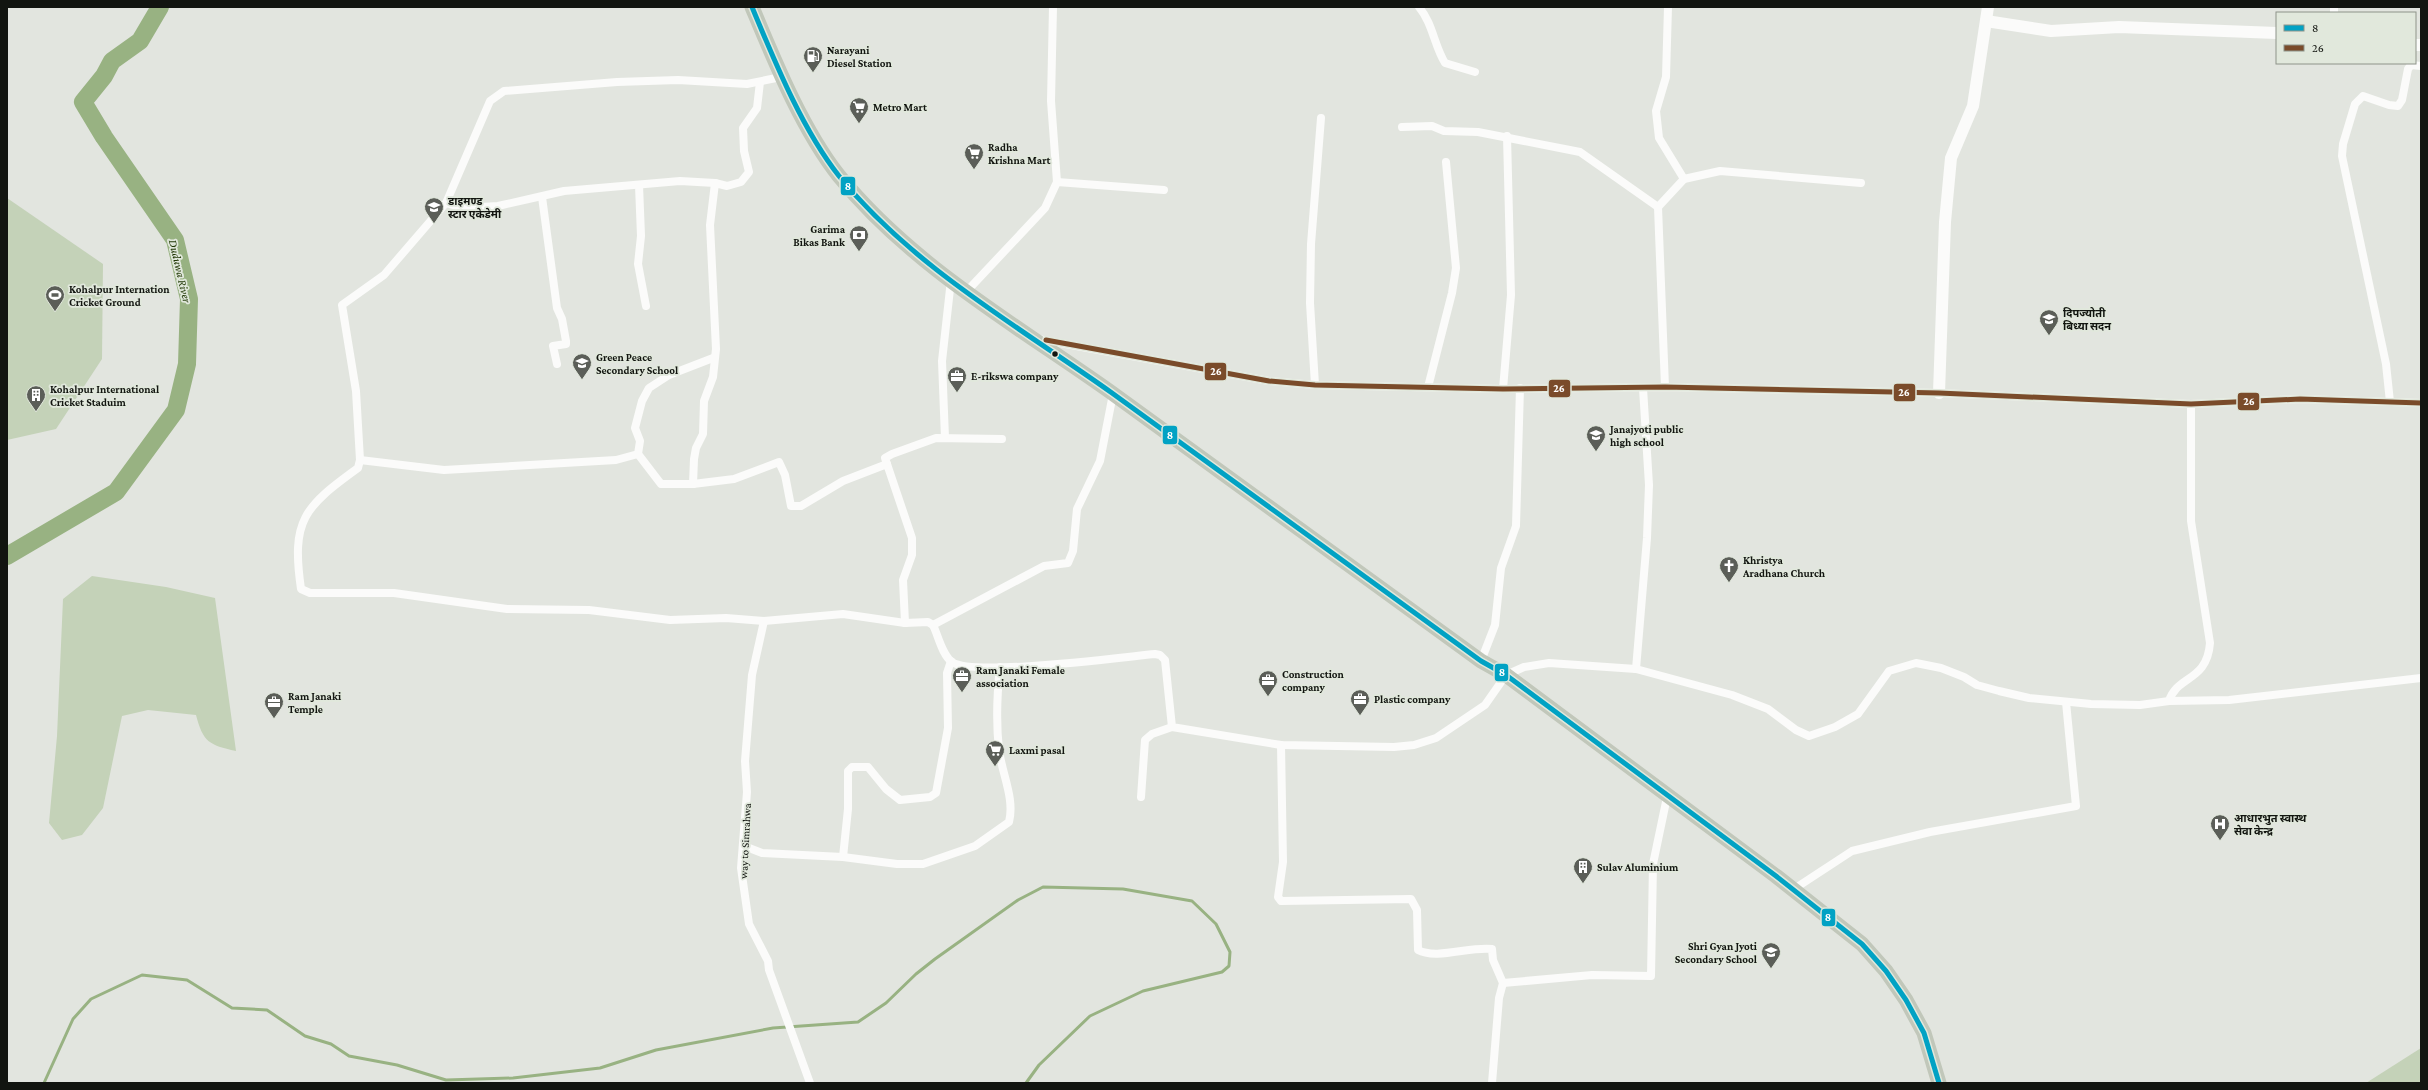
<svg xmlns="http://www.w3.org/2000/svg" width="2428" height="1090" font-family="'Crimson Pro','Noto Sans Devanagari',serif">
<style>
.green{fill:#c4d2b8}
.lines{fill:none;stroke-linecap:round;stroke-linejoin:round}
.stream{stroke:#98b282;stroke-width:3}
.river{stroke:#98b282;stroke-width:18}
.street{stroke:#fbfbfa;stroke-width:8}
.secondary{stroke:#fbfbfa;stroke-width:12}
.highway{stroke:#c1c7ba;stroke-width:15}
.bus-1-casing{stroke:#e1e8dc;stroke-width:8}
.bus-2-casing{stroke:#e1e8dc;stroke-width:8}
.bus-1{stroke:#01a2c4;stroke-width:5}
.bus-2{stroke:#7a4b2a;stroke-width:5}
.bus-dot{fill:#121510;stroke:#e1e8dc;stroke-width:1.5}
.labels{text-anchor:middle;dominant-baseline:central;stroke-width:3.5;stroke-linejoin:round;paint-order:stroke}
.poi-label{font-size:11px;font-weight:bold;fill:#121510;stroke:#e1e8dc;text-anchor:start}
.street-label{font-size:11px;fill:#121510;stroke:#e1e8dc}
.water-label{font-size:12px;font-style:italic;fill:#1f3604;stroke:#e1e8dc}
.line-badge{stroke:#e1e8dc;stroke-width:1.5}
.badge-label{font-size:11px;text-anchor:middle;font-weight:bold;fill:#fff}
</style>
<rect width="100%" height="100%" fill="#e2e5df"/>
<!-- green -->
<g class="green">
<polygon points="7,198 103,264 102,359 56,429 7,440"/>
<path d="M92,576L166,587L215,598L236,751C209,745 203,742 196,715L148,710L122,716L103,808L82,835L62,840L49,823L57,736L63,599Z"/>
<polygon points="2421,1048 2421,1083 2366,1083"/>
</g>
<g class="lines">
<!-- stream -->
<polyline class="stream" points="44,1083 73,1019 91,999 142,975 187,980 232,1008 267,1010 305,1036 331,1044 349,1056 397,1065 446,1080 513,1078 600,1068 656,1050 773,1028 858,1022 886,1003 916,974 935,959 1018,900 1043,887 1123,889 1192,901 1216,924 1230,952 1229,966 1222,972 1143,991 1090,1016 1039,1065 1026,1083"/>
<!-- river -->
<polyline class="river" points="7,556 116,492 176,410 187,364 189,299 175,240 104,137 83,102 104,76 112,61 140,41 160,7"/>
<!-- street -->
<g class="street">
<path d="M1419,7C1433,24 1434,45 1445,63L1475,72"/>
<polyline points="1668,7 1666,77 1656,111 1659,138 1684,179"/>
<polyline points="2334,13 2334,7"/>
<path d="M781,77L747,84L678,80L617,82L504,91L490,101L446,203L384,275L342,305L356,391L360,460L358,468C304,507 291,520 301,589L310,593H394L507,609L589,610L670,620L726,618L764,621L843,614L905,623L928,622L933,625C938,635 942,655 952,662C973,677 1123,657 1155,654L1160,655L1165,660L1172,727L1281,745L1394,747L1414,745L1436,738L1485,705L1506,675L1524,667L1549,663L1636,669L1732,695L1768,709L1796,730L1809,736L1835,727L1858,714L1889,671L1916,663L1941,668L1964,677L1977,685L1999,691L2029,698L2091,704L2140,705L2169,701L2229,700L2421,678"/>
<polyline points="1402,127 1432,126 1444,131 1478,132 1580,152 1658,207 1665,387"/>
<polyline points="1057,182 1164,190"/>
<polyline points="639,185 641,236 638,264 646,306"/>
<polyline points="542,197 557,308 562,319 566,341 566,344 553,346 557,364"/>
<polyline points="446,203 463,208 498,206 564,191 680,181 715,183"/>
<polyline points="1658,207 1684,179 1720,171 1861,183"/>
<polyline points="967,291 1045,208 1057,182 1051,101 1053,7"/>
<polyline points="1038,339 1269,381 1315,385 1503,389 1665,387 1939,393 2191,404 2300,399 2421,403"/>
<polyline points="1315,385 1310,303 1311,244 1321,118"/>
<polyline points="1428,387 1452,293 1456,268 1446,162"/>
<polyline points="1503,389 1511,295 1507,136"/>
<polyline points="2390,402 2386,364 2342,156 2343,144 2355,104 2363,96 2389,105 2398,106 2402,100 2408,69 2411,65 2421,66"/>
<polyline points="945,438 942,361 951,280"/>
<polyline points="638,454 661,484 693,484 734,479 779,462 785,475 791,506 801,506 843,481 887,464 912,538 912,555 903,580 905,623"/>
<polyline points="360,460 444,470 616,460 638,454 640,441 635,428 642,401 649,388 669,375 713,358"/>
<polyline points="887,464 885,458 892,454 936,438 1002,439"/>
<polyline points="693,484 694,459 696,448 703,434 704,401 713,377 716,349 710,225 715,183 727,186 741,182 749,172 744,151 743,128 757,108 760,82"/>
<polyline points="764,621 752,675 745,761 747,792 741,868 749,924 768,961 769,970 810,1083"/>
<polyline points="933,625 1044,566 1068,563 1073,551 1077,509 1100,461 1113,394"/>
<polyline points="1481,661 1495,625 1501,568 1516,526 1520,388"/>
<polyline points="1636,669 1647,538 1649,485 1643,388"/>
<path d="M2169,701C2177,675 2207,682 2210,643L2191,521V404"/>
<path d="M1281,745L1283,862L1278,897L1281,901L1411,899L1417,910L1418,950C1436,960 1471,946 1492,949L1493,960L1503,983L1499,998L1492,1083"/>
<polyline points="1141,797 1145,740 1152,734 1172,727"/>
<path d="M744,846L762,853L843,857L897,864H923L975,846L1009,822C1015,799 1002,774 999,750C996,723 997,694 1000,667"/>
<polyline points="843,857 848,809 848,771 852,767 868,767 886,789 900,800 930,797 936,793 948,728 947,673 951,661"/>
<polyline points="1794,889 1852,851 1930,832 2076,806 2066,702"/>
<polyline points="1503,983 1592,975 1651,976 1653,864 1667,797"/>
</g>
<!-- secondary -->
<g class="secondary">
<polyline points="1986,21 2051,31 2119,27 2277,33"/>
<polyline points="2415,45 2421,45"/>
<polyline points="1939,393 1945,222 1951,158 1973,106 1988,7"/>
</g>
<!-- highway -->
<path class="highway" d="M752,7C775,62 802,129 839,176C913,267 1018,326 1112,393C1235,482 1358,572 1481,661L1506,675L1776,876L1862,944L1886,971L1906,1000L1924,1033L1939,1083"/>
<!-- bus-1 casing -->
<g class="bus-1-casing">
<path id="bus-1" d="M752,7C775,62 802,129 839,176C913,267 1018,326 1112,393C1235,482 1358,572 1481,661L1506,675L1776,876L1862,944L1886,971L1906,1000L1924,1033L1939,1083"/>
</g>
<!-- bus-2 casing -->
<g class="bus-2-casing">
<polyline id="bus-2" points="1046,340 1269,381 1315,385 1503,389 1665,387 1939,393 2191,404 2300,399 2421,403"/>
</g>
<!-- bus-1 -->
<use href="#bus-1" class="bus-1"/>
<!-- bus-2 -->
<use href="#bus-2" class="bus-2"/>
</g>
<!-- icons -->
<defs>
<g id="fuel-pin" transform="scale(1)"><path d="M0 17L-7.5 6A9.5 9.5 0 1 1 7.5 6Z" fill="#5b5e58" stroke="#e1e8dc"/><path d="M-5.5-6h7V0h2V4h1.3V-2.5L3-4.5l.8-.8L6-3V5H2.5V1h-1V6h-7ZM-4.2-4.7v3.2H.2V-4.7Z" fill="#fff"/></g>
<g id="supermarket-pin" transform="scale(1)"><path d="M0 17L-7.5 6A9.5 9.5 0 1 1 7.5 6Z" fill="#5b5e58" stroke="#e1e8dc"/><path d="M-6-5.5h2.5l.6 2H6L4.5 2H-2.5L-4.4-4H-6ZM-1.5 3.2a1.3 1.3 0 1 0 .1 0ZM3 3.2a1.3 1.3 0 1 0 .1 0Z" fill="#fff"/></g>
<g id="school-pin" transform="scale(1)"><path d="M0 17L-7.5 6A9.5 9.5 0 1 1 7.5 6Z" fill="#5b5e58" stroke="#e1e8dc"/><path d="M0-5L7-2L0 1L-7-2ZM-4 1L0 2.5L4 1V4Q0 6-4 4Z" fill="#fff"/></g>
<g id="bank-pin" transform="scale(1)"><path d="M0 17L-7.5 6A9.5 9.5 0 1 1 7.5 6Z" fill="#5b5e58" stroke="#e1e8dc"/><path d="M-6-4H6V4H-6ZM0-2.3a2.3 2.3 0 1 0 0 4.6a2.3 2.3 0 1 0 0-4.6Z" fill="#fff"/></g>
<g id="stadium-pin" transform="scale(1)"><path d="M0 17L-7.5 6A9.5 9.5 0 1 1 7.5 6Z" fill="#5b5e58" stroke="#e1e8dc"/><path d="M0-5a6.5 5 0 1 0 0 10a6.5 5 0 1 0 0-10ZM-3.5-1.8h7v3.6h-7Z" fill="#fff"/></g>
<g id="office-pin" transform="scale(1)"><path d="M0 17L-7.5 6A9.5 9.5 0 1 1 7.5 6Z" fill="#5b5e58" stroke="#e1e8dc"/><path d="M-6-3h4V-5.5h4V-3h4V5H-6ZM-1-4.5V-3h2v-1.5ZM-6 0V1H6V0Z" fill="#fff"/></g>
<g id="building-pin" transform="scale(1)"><path d="M0 17L-7.5 6A9.5 9.5 0 1 1 7.5 6Z" fill="#5b5e58" stroke="#e1e8dc"/><path d="M-4-6H4V6H1V3H-1V6H-4ZM-2.5-4.3h1.7v1.8h-1.7ZM.8-4.3h1.7v1.8H.8ZM-2.5-1h1.7V.8h-1.7ZM.8-1h1.7V.8H.8Z" fill="#fff"/></g>
<g id="church-pin" transform="scale(1)"><path d="M0 17L-7.5 6A9.5 9.5 0 1 1 7.5 6Z" fill="#5b5e58" stroke="#e1e8dc"/><path d="M-1.2-6h2.4v3.5h3.3v2.4h-3.3V6h-2.4V-.1h-3.3v-2.4h3.3Z" fill="#fff"/></g>
<g id="hospital-pin" transform="scale(1)"><path d="M0 17L-7.5 6A9.5 9.5 0 1 1 7.5 6Z" fill="#5b5e58" stroke="#e1e8dc"/><path d="M-5-5h3v3.5h4V-5h3V5h-3V1.5h-4V5h-3Z" fill="#fff"/></g>
<g id="university-pin" transform="scale(1)"><path d="M0 17L-7.5 6A9.5 9.5 0 1 1 7.5 6Z" fill="#5b5e58" stroke="#e1e8dc"/><path d="M0-5L7-2L0 1L-7-2ZM-4 1L0 2.5L4 1V4Q0 6-4 4Z" fill="#fff"/></g>
</defs>
<g fill-rule="evenodd">
<use href="#fuel-pin" x="813" y="56"/>
<use href="#supermarket-pin" x="859" y="107"/>
<use href="#supermarket-pin" x="974" y="153"/>
<use href="#school-pin" x="434" y="207"/>
<use href="#bank-pin" x="859" y="235"/>
<use href="#stadium-pin" x="55" y="295"/>
<use href="#school-pin" x="2049" y="319"/>
<use href="#school-pin" x="582" y="363"/>
<use href="#office-pin" x="957" y="376"/>
<use href="#building-pin" x="36" y="395"/>
<use href="#school-pin" x="1596" y="435"/>
<use href="#church-pin" x="1729" y="566"/>
<use href="#office-pin" x="962" y="676"/>
<use href="#office-pin" x="1268" y="680"/>
<use href="#office-pin" x="1360" y="699"/>
<use href="#office-pin" x="274" y="702"/>
<use href="#supermarket-pin" x="995" y="750"/>
<use href="#hospital-pin" x="2220" y="824"/>
<use href="#building-pin" x="1583" y="867"/>
<use href="#university-pin" x="1771" y="952"/>
</g>
<!-- markers -->
<circle class="bus-dot" cx="1055" cy="354" r="3.5"/>
<g class="labels">
<!-- poi labels -->
<g class="poi-label">
<text x="827" y="50">Narayani<tspan x="827" dy="13">Diesel Station</tspan></text>
<text x="873" y="107">Metro Mart</text>
<text x="988" y="147">Radha<tspan x="988" dy="13">Krishna Mart</tspan></text>
<text x="448" y="201">डाइमण्ड<tspan x="448" dy="13">स्टार एकेडेमी</tspan></text>
<text x="845" y="229" text-anchor="end">Garima<tspan x="845" dy="13">Bikas Bank</tspan></text>
<text x="69" y="289">Kohalpur Internation<tspan x="69" dy="13">Cricket Ground</tspan></text>
<text x="2063" y="313">दिपज्योती<tspan x="2063" dy="13">बिध्या सदन</tspan></text>
<text x="596" y="357">Green Peace<tspan x="596" dy="13">Secondary School</tspan></text>
<text x="971" y="376">E-rikswa company</text>
<text x="50" y="389">Kohalpur International<tspan x="50" dy="13">Cricket Staduim</tspan></text>
<text x="1610" y="429">Janajyoti public<tspan x="1610" dy="13">high school</tspan></text>
<text x="1743" y="560">Khristya<tspan x="1743" dy="13">Aradhana Church</tspan></text>
<text x="976" y="670">Ram Janaki Female<tspan x="976" dy="13">association</tspan></text>
<text x="1282" y="674">Construction<tspan x="1282" dy="13">company</tspan></text>
<text x="288" y="696">Ram Janaki<tspan x="288" dy="13">Temple</tspan></text>
<text x="1374" y="699">Plastic company</text>
<text x="1009" y="750">Laxmi pasal</text>
<text x="2234" y="818">आधारभुत स्वास्थ<tspan x="2234" dy="13">सेवा केन्द्र</tspan></text>
<text x="1597" y="867">Sulav Aluminium</text>
<text x="1757" y="946" text-anchor="end">Shri Gyan Jyoti<tspan x="1757" dy="13">Secondary School</tspan></text>
</g>
<!-- street labels -->
<g class="street-label">
<text transform="translate(745 841) rotate(-87)">way to Simrahwa</text>
</g>
<!-- water labels -->
<g class="water-label">
<text transform="translate(180 271) rotate(77)">Duduwa River</text>
</g>
</g>
<g class="line-badge">
<rect x="840" y="176" width="16" height="20" rx="4" fill="#01a2c4"/>
<rect x="1204" y="362" width="23" height="19" rx="4" fill="#7a4b2a"/>
<rect x="1548" y="379" width="23" height="19" rx="4" fill="#7a4b2a"/>
<rect x="1893" y="383" width="23" height="19" rx="4" fill="#7a4b2a"/>
<rect x="2237" y="392" width="23" height="19" rx="4" fill="#7a4b2a"/>
<rect x="1162" y="425" width="16" height="20" rx="4" fill="#01a2c4"/>
<rect x="1494" y="663" width="15" height="19" rx="4" fill="#01a2c4"/>
<rect x="1821" y="908" width="15" height="19" rx="4" fill="#01a2c4"/>
</g>
<g class="badge-label">
<text x="848" y="190">8</text>
<text x="1216" y="375">26</text>
<text x="1559" y="392">26</text>
<text x="1904" y="396">26</text>
<text x="2249" y="405">26</text>
<text x="1170" y="439">8</text>
<text x="1502" y="676">8</text>
<text x="1828" y="921">8</text>
</g>
<!-- border -->
<rect width="2428" height="1090" fill="none" stroke="#121510" stroke-width="16"/>
<!-- legend -->
<rect x="2276" y="12" width="140" height="52" fill="#e1e8dc" stroke="#8e948a"/>
<rect x="2284" y="25" width="20" height="6" fill="#01a2c4" stroke="#8e948a"/>
<text x="2312" y="32" font-size="12" fill="#121510">8</text>
<rect x="2284" y="45" width="20" height="6" fill="#7a4b2a" stroke="#8e948a"/>
<text x="2312" y="52" font-size="12" fill="#121510">26</text>
</svg>
